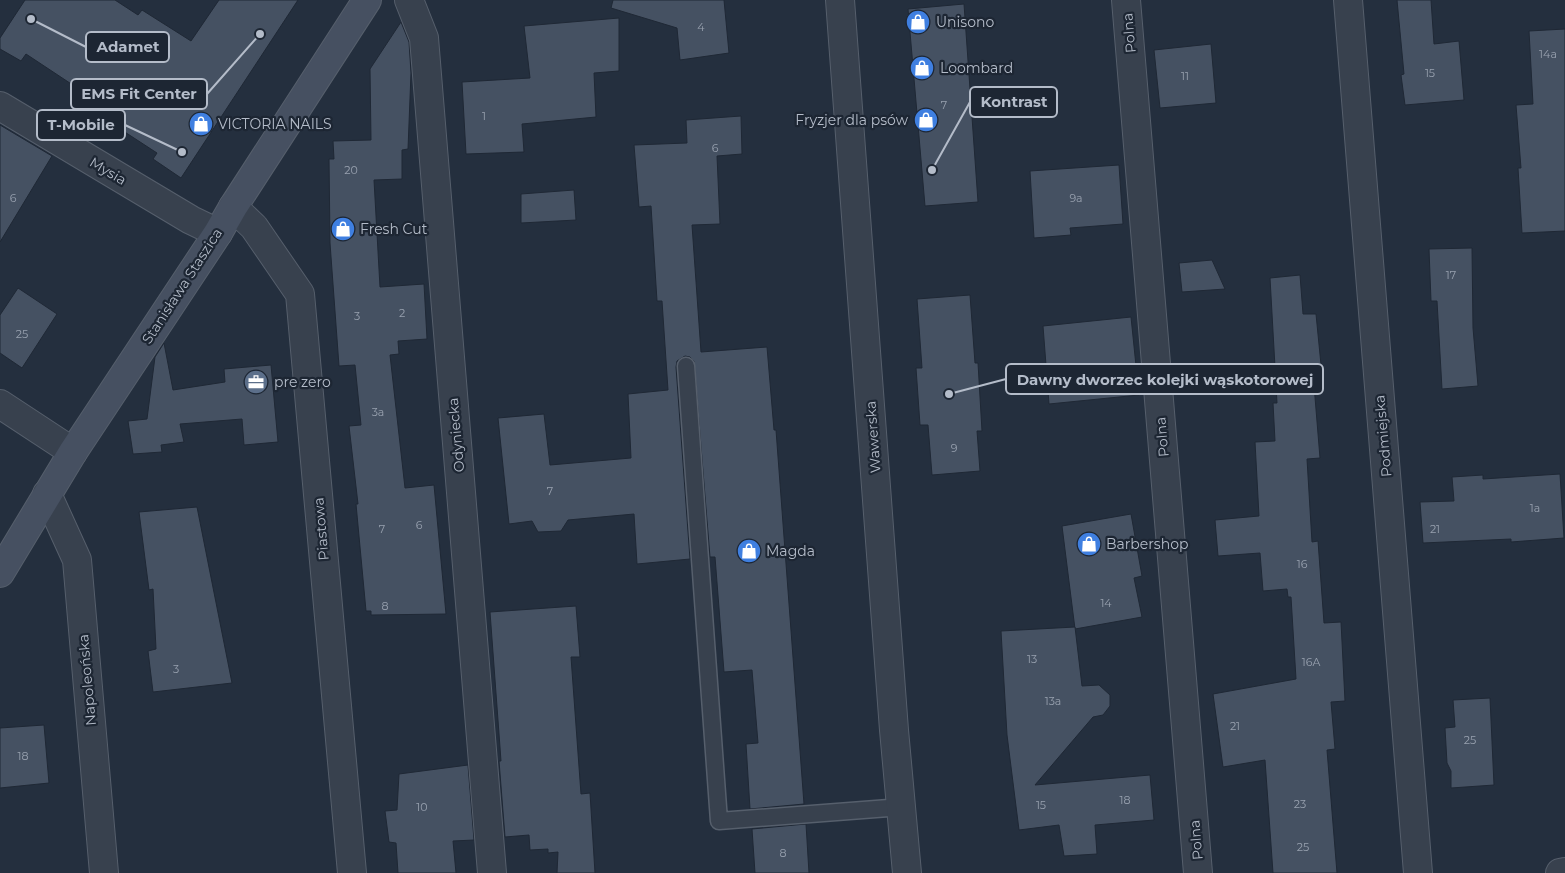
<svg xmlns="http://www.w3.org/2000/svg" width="1565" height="873" font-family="Montserrat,sans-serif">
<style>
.building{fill:#455162;stroke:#1f2835}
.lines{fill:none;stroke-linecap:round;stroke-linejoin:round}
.service-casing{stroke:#565f6c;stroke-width:19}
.minor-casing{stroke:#565f6c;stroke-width:30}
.tertiary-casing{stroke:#565f6c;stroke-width:30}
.secondary-casing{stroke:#565f6c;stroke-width:30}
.service{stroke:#38414e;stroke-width:16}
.minor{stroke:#38414e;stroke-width:28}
.tertiary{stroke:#38414e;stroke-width:28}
.secondary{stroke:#465061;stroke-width:28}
.labels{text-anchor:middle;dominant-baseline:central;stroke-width:4.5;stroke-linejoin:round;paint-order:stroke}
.number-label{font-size:11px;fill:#98a1af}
.poi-label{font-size:14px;fill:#b4bcc9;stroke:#1d2633;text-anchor:start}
.street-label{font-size:14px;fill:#b4bcc9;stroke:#1d2633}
.leader{fill:none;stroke:#b4bcc9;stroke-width:2}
.callout-dot{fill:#b4bcc9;stroke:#1d2633;stroke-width:2}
.callout{fill:#1d2633;stroke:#b4bcc9;stroke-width:2}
.callout-label{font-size:15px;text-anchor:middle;font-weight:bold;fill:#b4bcc9}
</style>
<rect width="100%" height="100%" fill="#242f3e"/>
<!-- building -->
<g class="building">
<polygon points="25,0 115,0 138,15 142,10 191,41 219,0 298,0 181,178 153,159 157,153 91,110 97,101 26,54 21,61 0,49 0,38"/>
<polygon points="613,0 724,0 729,53 680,60 677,28 611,8"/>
<polygon points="1397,0 1431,0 1434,44 1459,41 1464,100 1405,105 1401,75 1404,74"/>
<polygon points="964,4 978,202 925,206 908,9"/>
<polygon points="619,18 619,71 594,73 596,117 522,124 524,152 466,154 462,82 530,78 524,26"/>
<polygon points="401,22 409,42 411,73 408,149 402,150 402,179 374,180 380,287 424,284 427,339 398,341 399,354 390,355 405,488 434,485 446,614 371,615 371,611 366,611 356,504 358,504 349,426 361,425 355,365 339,366 330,243 329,159 334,159 333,141 371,140 370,69"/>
<polygon points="1565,29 1565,231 1522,233 1518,168 1521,168 1516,105 1533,104 1529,31"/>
<polygon points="1211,44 1216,103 1160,108 1154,50"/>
<polygon points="741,116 742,154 717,156 720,224 692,225 701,352 767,347 774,430 776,430 804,804 750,809 746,744 758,743 752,670 724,672 715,557 710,557 694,361 690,357 685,356 677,361 676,367 690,559 637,564 634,514 568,520 561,531 538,532 532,521 509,524 498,418 544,414 550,465 631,458 628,394 668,390 662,301 657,301 651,206 639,207 634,145 687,143 686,120"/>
<polygon points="0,125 52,156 0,242"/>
<polygon points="1119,165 1123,224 1070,228 1071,235 1034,238 1030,171"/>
<polygon points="574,190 576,220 521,223 521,194"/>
<polygon points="1472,248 1473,328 1478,386 1442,389 1437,301 1431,301 1429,249"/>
<polygon points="1212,260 1225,289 1182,292 1179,263"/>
<polygon points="1300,275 1303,314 1316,314 1323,385 1314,385 1320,458 1307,459 1312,542 1318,541 1324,623 1341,622 1345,701 1331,702 1335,749 1327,750 1337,873 1273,873 1265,760 1223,767 1213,694 1296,679 1291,597 1288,597 1287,589 1263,591 1260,553 1218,556 1215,520 1259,516 1255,442 1275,441 1273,403 1277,403 1270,278"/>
<polygon points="18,288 57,314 22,368 0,353 0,315"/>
<polygon points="970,295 975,363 978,363 982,431 977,431 980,471 932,475 928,425 920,425 916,368 922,368 917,299"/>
<polygon points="1131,317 1139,395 1049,404 1043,326"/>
<polygon points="164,343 173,390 225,382 224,369 271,365 278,442 244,445 242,419 180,424 184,442 161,445 162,452 133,454 128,421 147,419 155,357"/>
<polygon points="1560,474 1564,538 1511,542 1511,539 1423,543 1420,502 1454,501 1452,477 1483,475 1483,479"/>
<polygon points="197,507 232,683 153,692 148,651 156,649 153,589 149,590 139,512"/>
<polygon points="1131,514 1142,576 1134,578 1142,617 1075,629 1062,526"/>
<polygon points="576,606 580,657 571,657 581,794 590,793 595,873 557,873 558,852 548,853 548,849 530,850 529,835 505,837 499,761 501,761 490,612"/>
<polygon points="1075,627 1082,686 1099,685 1110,695 1110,706 1103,715 1093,717 1035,785 1150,775 1154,820 1095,825 1097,854 1064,856 1059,825 1019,830 1007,735 1001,631"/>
<polygon points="1490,698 1494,785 1451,788 1451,771 1447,763 1445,728 1455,727 1453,700"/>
<polygon points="44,725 49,783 0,788 0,728"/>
<polygon points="468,765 474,840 453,841 456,873 398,873 396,843 389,842 385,811 397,810 399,774"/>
<polygon points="806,824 809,873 755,873 752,829"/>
</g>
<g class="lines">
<!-- service casing -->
<g class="service-casing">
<polyline id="service" points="686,366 719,821 902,807"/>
</g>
<!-- minor casing -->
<g class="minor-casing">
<g id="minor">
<polyline points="409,0 424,38 492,873"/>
<polyline points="1126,0 1198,873"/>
<polyline points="1348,0 1418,873"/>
<polyline points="0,106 191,220 218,233"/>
<polyline points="233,207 254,227 300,294 352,873"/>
<polyline points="0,404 73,452"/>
<polyline points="47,494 77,560 104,873"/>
<polyline points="1560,873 1565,872"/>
</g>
</g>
<!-- tertiary casing -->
<g class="tertiary-casing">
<polyline id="tertiary" points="840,0 894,730 907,873"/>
</g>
<!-- secondary casing -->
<g class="secondary-casing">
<polyline id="secondary" points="0,573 73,452 218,233 233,207 367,0"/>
</g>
<!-- service -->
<use href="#service" class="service"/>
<!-- minor -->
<use href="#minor" class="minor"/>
<!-- tertiary -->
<use href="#tertiary" class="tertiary"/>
<!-- secondary -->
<use href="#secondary" class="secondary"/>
</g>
<!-- icons -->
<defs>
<g id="shop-disc" transform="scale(1.25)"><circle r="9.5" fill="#3f7fe0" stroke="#1d2633"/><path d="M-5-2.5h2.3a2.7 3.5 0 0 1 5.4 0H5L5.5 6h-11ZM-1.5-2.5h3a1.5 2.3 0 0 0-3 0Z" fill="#fff"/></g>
<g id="office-disc" transform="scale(1.25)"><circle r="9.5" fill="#5c6f8a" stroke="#1d2633"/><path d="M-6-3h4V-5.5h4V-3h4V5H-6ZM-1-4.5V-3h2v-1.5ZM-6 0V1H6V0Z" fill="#fff"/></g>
</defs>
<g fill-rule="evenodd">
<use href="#shop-disc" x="918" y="22"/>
<use href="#shop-disc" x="922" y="68"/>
<use href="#shop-disc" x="926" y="120"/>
<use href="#shop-disc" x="201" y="124"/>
<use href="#shop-disc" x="343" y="229"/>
<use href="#office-disc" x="256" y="382"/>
<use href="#shop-disc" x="1089" y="544"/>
<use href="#shop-disc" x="749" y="551"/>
</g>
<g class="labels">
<!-- number labels -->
<g class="number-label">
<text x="701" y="27">4</text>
<text x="1548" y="54">14a</text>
<text x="1430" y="73">15</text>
<text x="1185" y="76">11</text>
<text x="944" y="105">7</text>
<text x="484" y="116">1</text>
<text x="715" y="148">6</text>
<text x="351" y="170">20</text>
<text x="13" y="198">6</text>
<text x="1076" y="198">9a</text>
<text x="1451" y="275">17</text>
<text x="402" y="313">2</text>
<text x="357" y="316">3</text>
<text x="22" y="334">25</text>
<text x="378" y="412">3a</text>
<text x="954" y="448">9</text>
<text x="550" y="491">7</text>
<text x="1535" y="508">1a</text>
<text x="419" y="525">6</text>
<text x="382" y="529">7</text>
<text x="1435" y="529">21</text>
<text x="1302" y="564">16</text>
<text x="1106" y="603">14</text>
<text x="385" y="606">8</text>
<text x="1032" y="659">13</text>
<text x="1311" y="662">16A</text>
<text x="176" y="669">3</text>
<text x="1053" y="701">13a</text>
<text x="1235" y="726">21</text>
<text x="1470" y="740">25</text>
<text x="23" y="756">18</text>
<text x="1125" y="800">18</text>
<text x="1300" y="804">23</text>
<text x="1041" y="805">15</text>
<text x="422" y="807">10</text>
<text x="1303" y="847">25</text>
<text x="783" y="853">8</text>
</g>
<!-- poi labels -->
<g class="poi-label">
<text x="936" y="22">Unisono</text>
<text x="940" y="68">Loombard</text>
<text x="908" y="120" text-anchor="end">Fryzjer dla psów</text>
<text x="218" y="124">VICTORIA NAILS</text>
<text x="360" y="229">Fresh Cut</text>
<text x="274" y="382">pre zero</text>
<text x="1106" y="544">Barbershop</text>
<text x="766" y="551">Magda</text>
</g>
<!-- street labels -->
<g class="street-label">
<text transform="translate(1129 33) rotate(-95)">Polna</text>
<text transform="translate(108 171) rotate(31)">Mysia</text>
<text transform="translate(182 286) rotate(-57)">Stanisława Staszica</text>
<text transform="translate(456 435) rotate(-95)">Odyniecka</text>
<text transform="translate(1383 436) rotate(-95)">Podmiejska</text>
<text transform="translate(873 437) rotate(-94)">Wawerska</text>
<text transform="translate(1162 437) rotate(-95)">Polna</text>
<text transform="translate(321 529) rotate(-95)">Piastowa</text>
<text transform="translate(87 680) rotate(-95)">Napoleońska</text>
<text transform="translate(1196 840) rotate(-95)">Polna</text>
</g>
</g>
<!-- callouts -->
<path class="leader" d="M31 19L86 47M260 34L207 94M932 170L970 102M182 152L125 125M949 394L1006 379"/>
<g class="callout-dot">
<circle cx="31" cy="19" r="5"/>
<circle cx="260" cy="34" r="5"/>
<circle cx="932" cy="170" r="5"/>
<circle cx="182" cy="152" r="5"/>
<circle cx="949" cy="394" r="5"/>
</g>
<g class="callout">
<rect x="86" y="32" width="83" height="30" rx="5"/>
<rect x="71" y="79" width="136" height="30" rx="5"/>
<rect x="970" y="87" width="87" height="30" rx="5"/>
<rect x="37" y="110" width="88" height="30" rx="5"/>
<rect x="1006" y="364" width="317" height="30" rx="5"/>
</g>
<g class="callout-label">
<text x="128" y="52">Adamet</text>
<text x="139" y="99">EMS Fit Center</text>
<text x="1014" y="107">Kontrast</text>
<text x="81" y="130">T-Mobile</text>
<text x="1165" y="385">Dawny dworzec kolejki wąskotorowej</text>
</g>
</svg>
